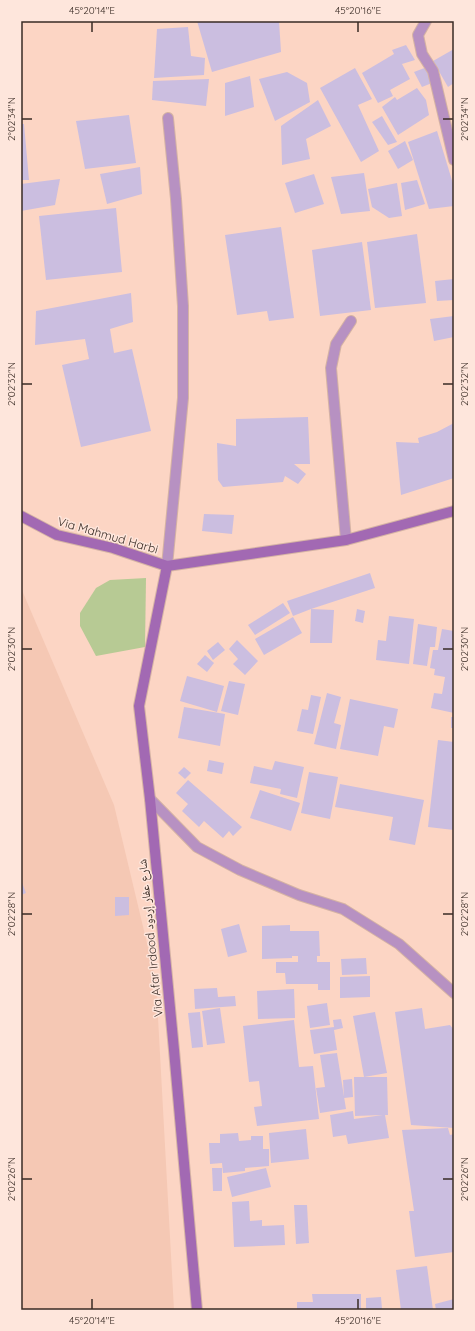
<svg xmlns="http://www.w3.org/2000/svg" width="475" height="1331" font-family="Quicksand,'Noto Naskh Arabic',sans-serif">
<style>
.built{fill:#f5c8b4}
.green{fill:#b7ca94}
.building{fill:#cbbee0}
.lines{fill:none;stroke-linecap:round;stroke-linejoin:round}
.lane-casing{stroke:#d5b3a4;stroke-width:12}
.street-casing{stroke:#d5b3a4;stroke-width:12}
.secondary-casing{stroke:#d5b3a4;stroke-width:12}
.lane{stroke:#b791c2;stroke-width:10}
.street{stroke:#b791c2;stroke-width:10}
.secondary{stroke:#a269b3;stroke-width:10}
.ticks{fill:none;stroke:#392b24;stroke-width:1.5}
.labels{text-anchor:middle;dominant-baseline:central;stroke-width:3;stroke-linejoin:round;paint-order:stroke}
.street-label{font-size:12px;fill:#392b24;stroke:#fee6dc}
.neatline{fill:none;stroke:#392b24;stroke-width:1.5}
.ticks-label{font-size:10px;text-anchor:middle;fill:#392b24}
</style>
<rect width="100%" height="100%" fill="#fcd5c4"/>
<!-- built -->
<polygon class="built" points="21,588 114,805 156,981 174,1310 21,1310"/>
<!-- green -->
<polygon class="green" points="146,578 145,647 96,656 80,626 80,613 96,588 110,580"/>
<!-- building -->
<g class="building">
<polygon points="197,21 279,21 281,52 212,72"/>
<polygon points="188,27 191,56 205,58 204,75 154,78 157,29"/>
<polygon points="406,45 415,60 402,64 410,79 390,90 393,96 378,103 362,73 394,54 392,50"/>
<polygon points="454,49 454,83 448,87 433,61"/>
<polygon points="427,67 432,83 422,87 414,72"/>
<polygon points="355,68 372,99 358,105 379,151 361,162 320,88"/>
<polygon points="287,72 307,83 310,102 275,121 259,79"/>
<polygon points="250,76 254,107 225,116 225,83"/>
<polygon points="209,79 206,106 152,100 153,81"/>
<polygon points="417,88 426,100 429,115 398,135 382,107 395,97 397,100"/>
<polygon points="318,100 331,126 306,139 310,159 282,165 281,126"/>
<polygon points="129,115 136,163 85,169 76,121"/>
<polygon points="382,116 397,142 388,145 372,122"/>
<polygon points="21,124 24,124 29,180 21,180"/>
<polygon points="437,131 454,187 454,206 429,209 408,142"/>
<polygon points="405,141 413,160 398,169 388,151"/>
<polygon points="140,167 142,194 107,204 100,174"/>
<polygon points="364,173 370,211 341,214 331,177"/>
<polygon points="314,174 324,204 295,213 285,183"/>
<polygon points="60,179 55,205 21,211 21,184"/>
<polygon points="417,180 425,204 405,210 401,183"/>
<polygon points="397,183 402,216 389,218 372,207 368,189"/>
<polygon points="116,208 122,272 46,280 39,216"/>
<polygon points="281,227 294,318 269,321 267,311 237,315 225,235"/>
<polygon points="417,234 426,303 375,308 367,242"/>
<polygon points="362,242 371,310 320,316 312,250"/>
<polygon points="454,279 454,300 437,301 435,281"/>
<polygon points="131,293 133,322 110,329 114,353 132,349 151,431 81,447 62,365 89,359 85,339 35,345 36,311"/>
<polygon points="454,316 454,337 434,341 430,319"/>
<polygon points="308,417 310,464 294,464 306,474 298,484 285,476 283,482 223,487 218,480 217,443 236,446 236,419"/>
<polygon points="454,423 454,478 401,495 396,442 419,443 418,438 437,432"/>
<polygon points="204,514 234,515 232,534 202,531"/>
<polygon points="370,573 375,588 311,609 334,610 332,643 310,643 311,609 293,616 287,601"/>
<polygon points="283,603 290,613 255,635 248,625"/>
<polygon points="357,609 365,611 363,623 355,621"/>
<polygon points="389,616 414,619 409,664 376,660 378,640 386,641"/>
<polygon points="293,617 302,633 264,655 255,639"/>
<polygon points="418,624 437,627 435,647 430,647 427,666 413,664"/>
<polygon points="442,629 454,631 454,713 431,708 434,693 442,694 445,677 434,675 435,669 430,668 433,650 438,650"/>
<polygon points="237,640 258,661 245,675 233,664 238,659 229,649"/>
<polygon points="218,642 225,650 213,660 207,651"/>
<polygon points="205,655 214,663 207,672 197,664"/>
<polygon points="187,676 224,686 217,712 180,701"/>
<polygon points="229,681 245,684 238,715 221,711"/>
<polygon points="327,693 341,697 334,723 341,725 336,749 314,744"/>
<polygon points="311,695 321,697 313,734 297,731 302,709 308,710"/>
<polygon points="350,699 398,709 394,728 384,726 378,756 340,749"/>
<polygon points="184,707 225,714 220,746 178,738"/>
<rect x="451" y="717" width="3" height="11"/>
<polygon points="438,740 454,742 454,830 428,827"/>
<polygon points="209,760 224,763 222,774 207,771"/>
<polygon points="275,761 304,767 297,798 280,794 281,789 250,783 254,766 272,770"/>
<polygon points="184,767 191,773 185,779 178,773"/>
<polygon points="309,772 338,777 330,819 301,813"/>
<polygon points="188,780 242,827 233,836 229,831 223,838 204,821 199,827 182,811 188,804 176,793"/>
<polygon points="340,784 424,800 415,845 389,840 393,817 335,807"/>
<polygon points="260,790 300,803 291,831 250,818"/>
<polygon points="21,880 26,893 21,895"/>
<polygon points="115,897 129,897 129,915 115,916"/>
<polygon points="239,924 247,952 228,957 221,929"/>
<polygon points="290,925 290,931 319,931 320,956 317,956 317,962 330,962 330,990 318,990 318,984 286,984 285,973 276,973 276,962 298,962 298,956 292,956 292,958 262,959 262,926"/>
<polygon points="366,958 367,974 342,975 341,959"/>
<polygon points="370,976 370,997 340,998 340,977"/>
<polygon points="217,988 218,997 235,996 236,1006 195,1009 194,989"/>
<polygon points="294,989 295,1018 258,1019 257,991"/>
<polygon points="327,1003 330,1025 310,1028 307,1006"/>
<polygon points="220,1008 225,1043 207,1045 202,1011"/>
<polygon points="422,1008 425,1029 450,1025 454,1030 454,1128 411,1125 395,1012"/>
<polygon points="200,1012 203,1047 192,1048 188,1013"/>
<polygon points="375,1012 387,1073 364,1077 353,1016"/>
<polygon points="341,1019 343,1028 334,1030 337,1050 314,1054 310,1030 334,1027 333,1020"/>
<polygon points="294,1020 299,1067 313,1066 319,1119 257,1126 254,1107 262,1106 259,1081 249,1082 243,1026"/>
<polygon points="337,1053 346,1109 320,1113 316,1088 325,1087 320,1055"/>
<polygon points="354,1077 387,1077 388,1115 385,1115 389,1138 348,1144 346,1135 333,1137 330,1115 353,1111 354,1119 383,1115 355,1116"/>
<polygon points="352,1079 353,1097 344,1098 343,1080"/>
<polygon points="448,1128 450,1135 454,1134 454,1252 415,1257 409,1211 414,1211 402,1130"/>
<polygon points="306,1129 309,1159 271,1163 269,1133"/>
<polygon points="238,1133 239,1141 251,1140 251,1136 263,1136 263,1149 269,1149 269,1166 245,1168 245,1171 223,1173 222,1163 210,1164 209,1143 220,1143 220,1134"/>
<polygon points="212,1168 222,1168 222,1191 213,1191"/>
<polygon points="266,1168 271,1187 232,1197 227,1177"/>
<polygon points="249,1201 250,1221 262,1220 262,1226 284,1225 285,1245 234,1247 232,1202"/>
<polygon points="294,1205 307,1205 309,1243 296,1244"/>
<polygon points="427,1266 433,1310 401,1310 396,1270"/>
<polygon points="312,1294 361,1294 361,1310 297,1310 297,1302 313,1302"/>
<polygon points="381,1297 382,1309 366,1310 366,1298"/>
<polygon points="454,1299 454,1310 436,1310 435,1304"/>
</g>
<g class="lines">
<!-- lane casing -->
<g class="lane-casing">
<g id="lane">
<polyline points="346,540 331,368 336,344 351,321"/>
<polyline points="167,566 183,398 183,306 176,199 168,118"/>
</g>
</g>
<!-- street casing -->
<g class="street-casing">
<g id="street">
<polyline points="426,21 418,35 422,54 433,71 454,160"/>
<polyline points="150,799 197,847 240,870 299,895 343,909 399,944 454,993"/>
</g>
</g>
<!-- secondary casing -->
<g class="secondary-casing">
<g id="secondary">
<polyline points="21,516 57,535 113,548 167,566 346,540 454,511"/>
<polyline points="167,566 139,706 150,799 174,1050 197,1310"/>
</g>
</g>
<!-- lane -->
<use href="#lane" class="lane"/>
<!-- street -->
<use href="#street" class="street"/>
<!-- secondary -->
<use href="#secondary" class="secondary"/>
</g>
<!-- ticks -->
<path class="ticks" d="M92,22V32M358,22V32M22,119H32M443,119H453M22,384H32M443,384H453M22,649H32M443,649H453M22,914H32M443,914H453M22,1179H32M443,1179H453M92,1299V1309M358,1299V1309"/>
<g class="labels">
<!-- street labels -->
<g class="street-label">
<text transform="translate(108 535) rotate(16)">Via Mahmud Harbi</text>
<text transform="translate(150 938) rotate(-96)">Via Afar Irdood شارع عفار إردود</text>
</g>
</g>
<!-- border -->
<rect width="475" height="1331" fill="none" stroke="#fee6dc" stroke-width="44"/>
<rect x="22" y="22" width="431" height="1287" class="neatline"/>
<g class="ticks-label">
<text x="92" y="14">45°20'14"E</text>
<text x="358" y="14">45°20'16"E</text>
<text transform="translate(11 119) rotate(-90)" y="4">2°02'34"N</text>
<text transform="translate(464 119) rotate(-90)" y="4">2°02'34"N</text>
<text transform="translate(11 384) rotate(-90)" y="4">2°02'32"N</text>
<text transform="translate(464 384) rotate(-90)" y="4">2°02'32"N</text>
<text transform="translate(11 649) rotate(-90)" y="4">2°02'30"N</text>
<text transform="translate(464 649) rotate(-90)" y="4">2°02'30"N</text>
<text transform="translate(11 914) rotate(-90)" y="4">2°02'28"N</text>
<text transform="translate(464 914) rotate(-90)" y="4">2°02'28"N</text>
<text transform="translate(11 1179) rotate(-90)" y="4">2°02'26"N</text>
<text transform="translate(464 1179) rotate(-90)" y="4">2°02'26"N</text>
<text x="92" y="1324">45°20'14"E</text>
<text x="358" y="1324">45°20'16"E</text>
</g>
</svg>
